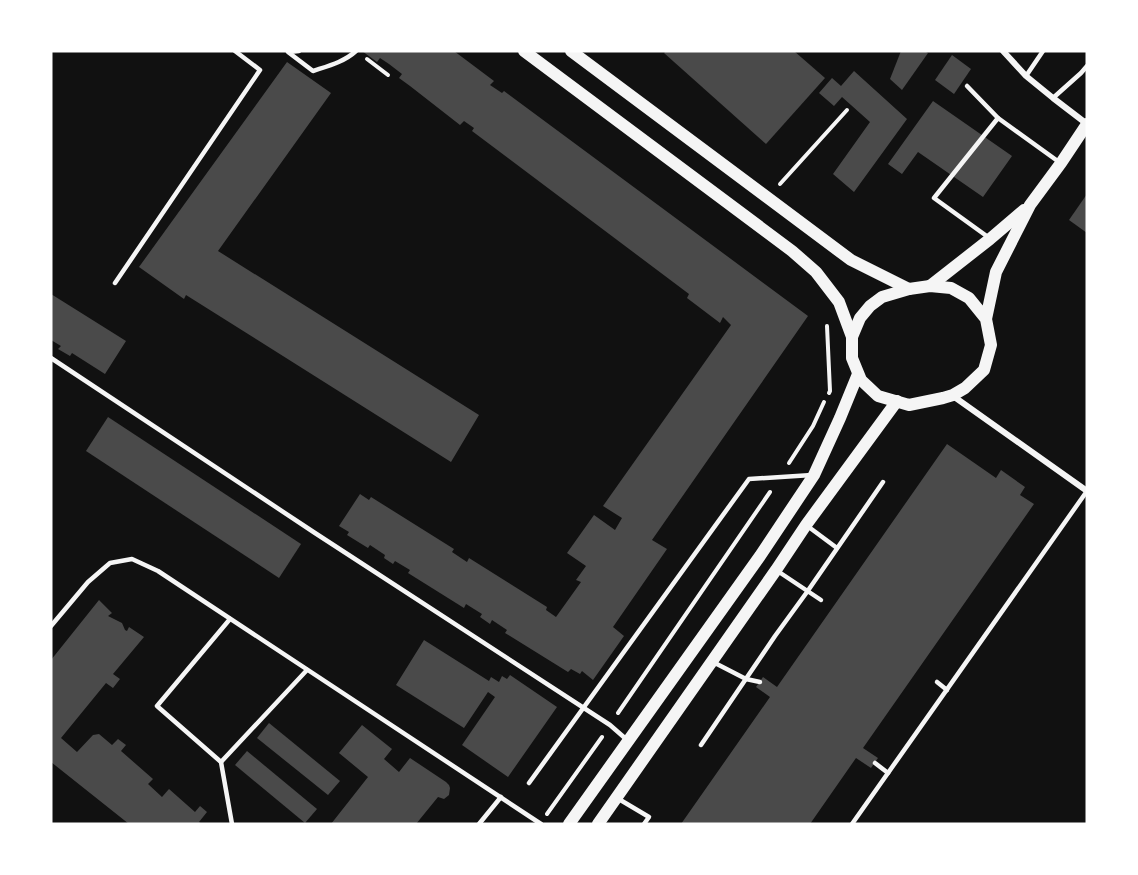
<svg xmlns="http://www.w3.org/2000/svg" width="1138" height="875" font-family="'Varela Round',sans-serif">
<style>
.building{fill:#4a4a4a}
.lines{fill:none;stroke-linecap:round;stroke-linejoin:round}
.path{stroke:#f5f5f5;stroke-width:4}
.service{stroke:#f5f5f5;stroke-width:4.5}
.minor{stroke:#f5f5f5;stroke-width:6}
.secondary{stroke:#f5f5f5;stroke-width:12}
</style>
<rect width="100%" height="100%" fill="#111"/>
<!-- building -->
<g class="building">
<polygon points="362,51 454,51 494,81 490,85 502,93 504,91 808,316 652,540 667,549 613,627 624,636 593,680 582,671 580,674 571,669 568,672 505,633 507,630 492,620 490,624 480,617 482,614 466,604 464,608 408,573 410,570 395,561 393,564 384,558 385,555 370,545 368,548 347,535 349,532 339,526 360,494 369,500 371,497 454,549 452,552 467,562 469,558 547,607 546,610 556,617 581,582 576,580 586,566 567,553 594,515 615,530 622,518 603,506 731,325 723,317 720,323 687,298 689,294 472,131 474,128 464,121 460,125 410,86 399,78 402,74 389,64 380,58 377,62"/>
<polygon points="666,51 794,51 825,78 766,144 664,53"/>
<polygon points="901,51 924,51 928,53 902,90 890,79"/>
<polygon points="952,55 971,69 954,94 935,80"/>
<polygon points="287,62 331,93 218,251 479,415 451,462 186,295 184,299 139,267"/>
<polygon points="854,71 907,119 854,192 833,174 870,122 842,97 834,106 819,93 832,78 841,86"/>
<polygon points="933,101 1012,156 983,197 918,152 902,174 888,164"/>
<polygon points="1087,194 1087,233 1069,220"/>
<polygon points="51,294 126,341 105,374 72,353 70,356 58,349 61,346 51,340"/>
<polygon points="108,417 301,544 279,578 86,451"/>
<polygon points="947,444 996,478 1001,470 1025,487 1020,495 1034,504 863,748 878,758 871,768 856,758 810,824 681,824 770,697 756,687 763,677 777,687"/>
<polygon points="99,600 112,613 108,616 122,623 125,630 127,631 129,627 144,637 113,674 120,679 113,688 106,683 61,738 77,752 93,735 99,734 112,745 118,739 126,745 121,751 153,779 148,784 162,797 169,789 195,812 200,806 207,812 199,822 202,824 129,824 51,762 51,660"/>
<polygon points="424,640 489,681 491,677 499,682 502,676 507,679 510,675 557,707 508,777 462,745 495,697 488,692 464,728 396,685"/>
<polygon points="269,723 340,781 328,795 257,738"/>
<polygon points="362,725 392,749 384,759 399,772 410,758 446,782 449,785 450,788 449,795 444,799 438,797 416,824 331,824 368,777 339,753"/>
<polygon points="247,751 317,809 305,823 235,765"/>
</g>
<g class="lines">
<!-- path -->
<g class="path">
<polyline points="367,59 388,75"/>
<polyline points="780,184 847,110"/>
<polyline points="827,326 830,391 829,393"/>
<polyline points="789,463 813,426 824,402"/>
<polyline points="618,713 770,492"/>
<polyline points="547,814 602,737"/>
</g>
<!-- service -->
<g class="service">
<path d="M288,52L313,71C328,66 344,62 356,51"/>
<polyline points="289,52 299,51"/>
<polyline points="1026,76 1043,51"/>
<polyline points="967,86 998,118"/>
<polyline points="1053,98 1081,73 1087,66"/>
<polyline points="988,237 934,198 998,118 1059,162"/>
<polyline points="115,283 260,70 235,51"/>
<polyline points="51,358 315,533 610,725 626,739"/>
<polyline points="806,525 837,548"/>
<polyline points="776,570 821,600"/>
<polyline points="230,619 157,706 221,762 232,824"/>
<polyline points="51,626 88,582 110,563 132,559 158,571 541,824"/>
<polyline points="713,662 746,679 760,682"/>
<polyline points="937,682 947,690"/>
<polyline points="701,745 775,636 807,592 883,482"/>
<polyline points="221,762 307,670"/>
<polyline points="875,763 888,773"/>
<polyline points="529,783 749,479 812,475"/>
<polyline points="617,798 649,817 644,824"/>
<polyline points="479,824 501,797"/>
<polyline points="852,824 1087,491"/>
</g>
<!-- minor -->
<g class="minor">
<polyline points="1003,51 1026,76 1053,98 1087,124"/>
<polyline points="953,396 1087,491"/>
</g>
<!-- secondary -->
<g class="secondary">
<polyline points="524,51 792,251 816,272 839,302 852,337"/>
<polyline points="571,51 851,260 909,289"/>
<polyline points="930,286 990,239 1024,210"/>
<polyline points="986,319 969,298 951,288 930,286 909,289 882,297 870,306 860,318 852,337 852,358 861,380 878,396 909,405 943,398 953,395 965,388 984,370 991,345 986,319 996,272 1030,205 1061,163 1087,124"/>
<polyline points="569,824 760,556 814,475 840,418 858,374"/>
<polyline points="598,824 776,570 806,525 897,401"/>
</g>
</g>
<!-- border -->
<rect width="1138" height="875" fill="none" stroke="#ffffff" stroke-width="105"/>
</svg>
